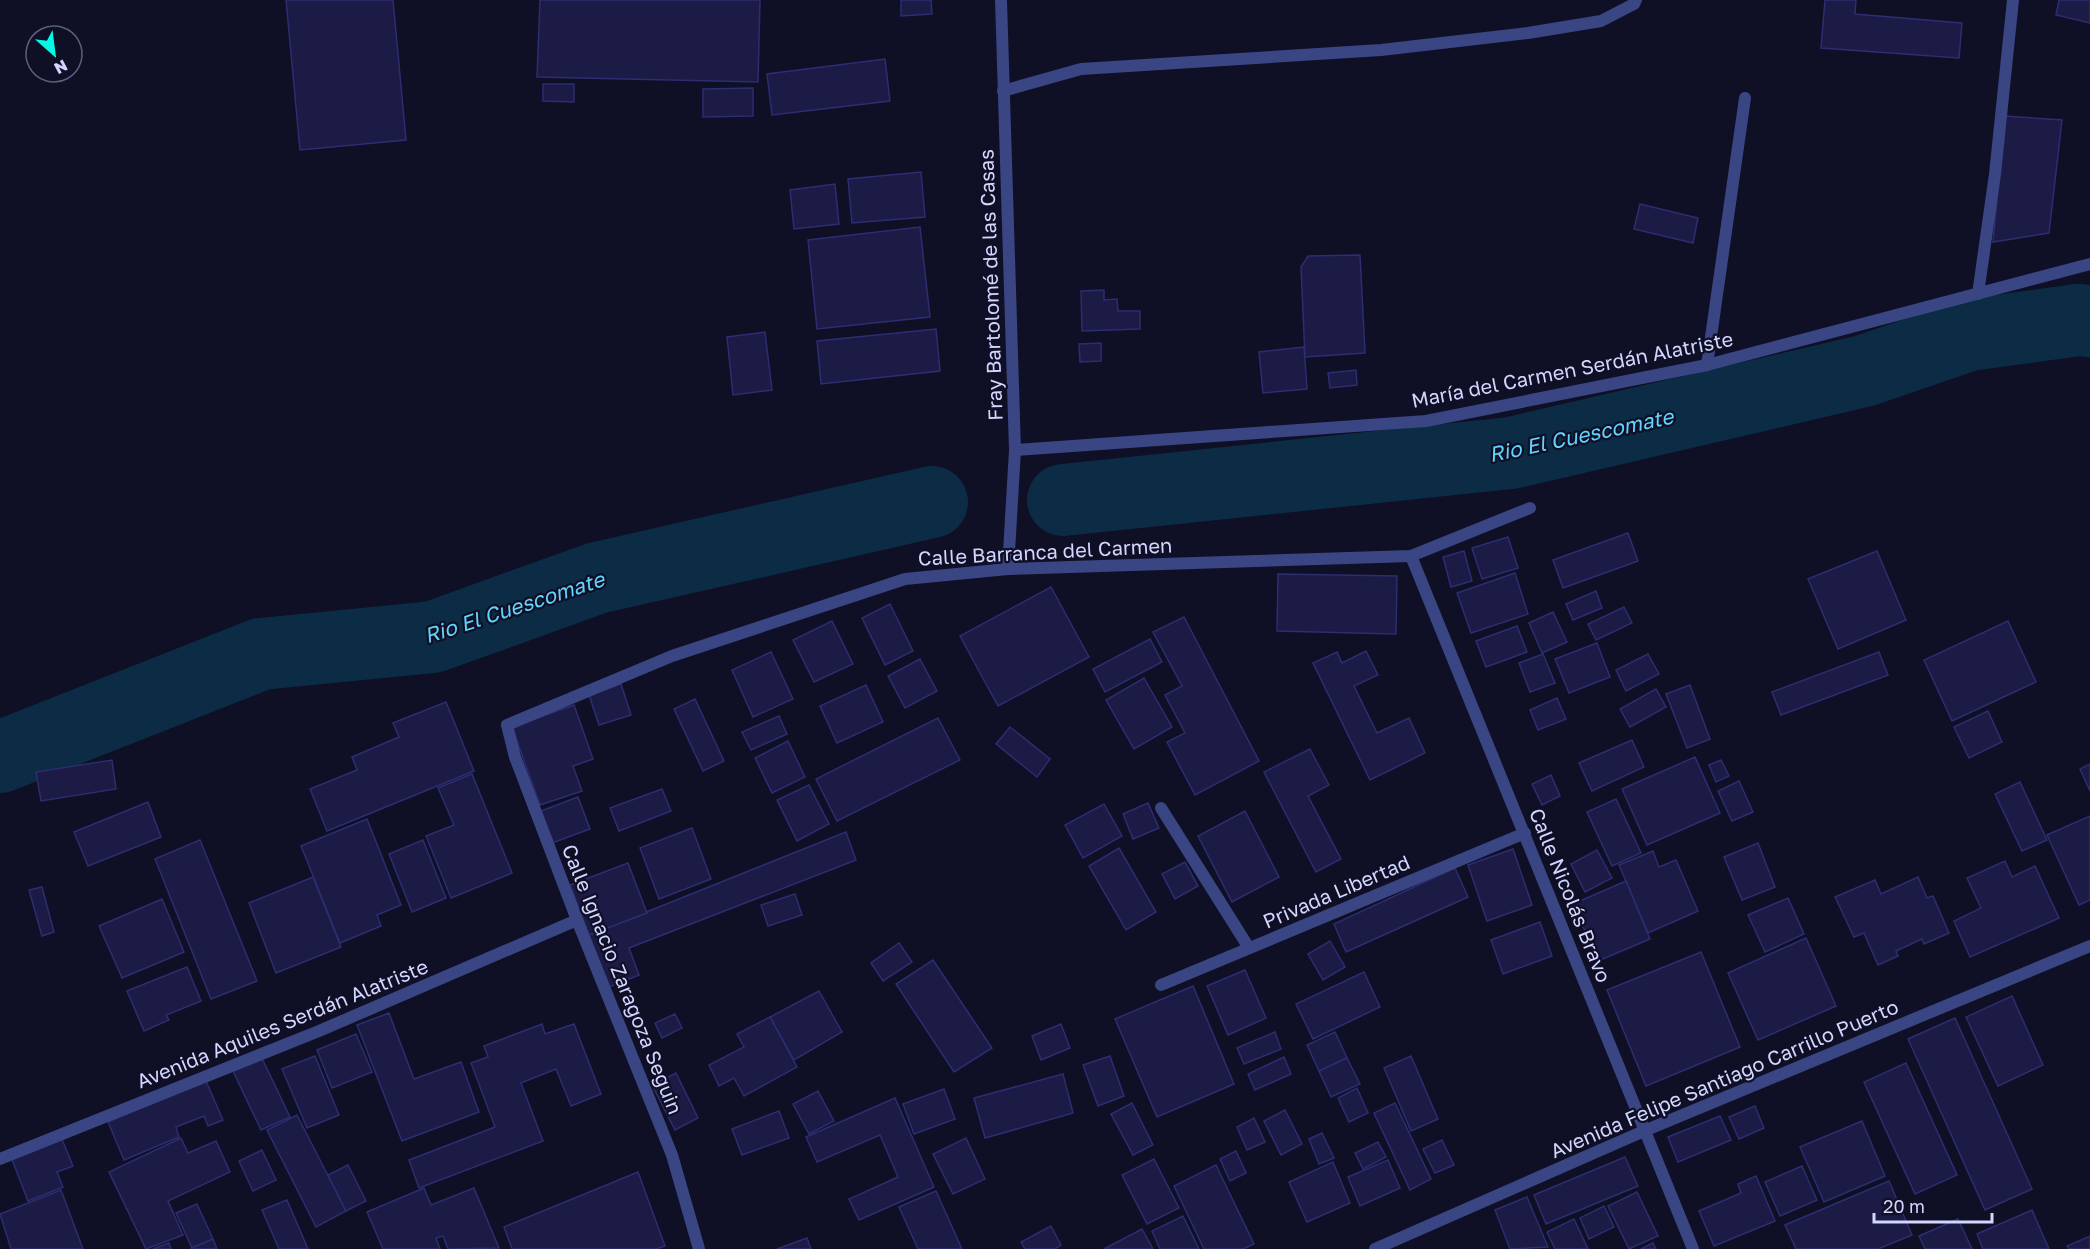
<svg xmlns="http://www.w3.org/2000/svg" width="2090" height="1249" font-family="'Golos Text',sans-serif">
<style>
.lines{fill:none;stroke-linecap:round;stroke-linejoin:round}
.river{stroke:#0c2c46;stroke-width:72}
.building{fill:#1b1b46;stroke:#2d2d72;stroke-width:1.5}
.service{stroke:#3a4584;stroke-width:12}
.minor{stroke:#3a4584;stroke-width:12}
.labels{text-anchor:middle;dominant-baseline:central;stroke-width:4.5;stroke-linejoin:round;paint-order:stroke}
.street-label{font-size:20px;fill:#d3d6ff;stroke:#0f0f25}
.water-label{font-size:21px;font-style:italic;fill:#61d4fe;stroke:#0f0f25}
</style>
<rect width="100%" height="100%" fill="#0f0f25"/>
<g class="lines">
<!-- river -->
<g class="river">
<polyline points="1063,500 1511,453 1864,371 1969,335 2078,320 2090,321"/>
<polyline points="0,757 261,654 433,637 597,578 932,502"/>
</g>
</g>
<!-- building -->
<g class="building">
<polygon points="286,0 393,0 406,140 300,150"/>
<polygon points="540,0 760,0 758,82 537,77"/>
<polygon points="901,0 931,0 932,14 901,16"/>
<polygon points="1825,0 1856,0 1855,14 1962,23 1959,58 1821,48"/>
<polygon points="2059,0 2090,0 2090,23 2056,15"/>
<polygon points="885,59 890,101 772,115 767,74"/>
<polygon points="543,84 574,84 574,102 543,101"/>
<polygon points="753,88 753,116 703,117 703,89"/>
<polygon points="2005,116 2062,120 2049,233 1993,242"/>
<polygon points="921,172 925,217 852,223 848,179"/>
<polygon points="835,184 839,224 794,229 790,190"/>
<polygon points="1640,204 1698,218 1693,243 1634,229"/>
<polygon points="920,227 930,317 817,329 808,240"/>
<polygon points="1360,255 1365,353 1305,357 1301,267 1308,256"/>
<polygon points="1104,290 1104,300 1117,299 1118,311 1140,311 1140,329 1082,331 1081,291"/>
<polygon points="936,329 940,371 821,384 817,341"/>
<polygon points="765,332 772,390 733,395 727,337"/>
<polygon points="1101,343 1101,361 1080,362 1079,344"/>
<polygon points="1304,347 1307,389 1263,393 1259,352"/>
<polygon points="1356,370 1357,385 1330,388 1328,373"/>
<polygon points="1628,533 1638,561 1563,588 1553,560"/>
<polygon points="1508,537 1518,568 1482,579 1472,548"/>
<polygon points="1464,551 1472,581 1451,587 1443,557"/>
<polygon points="1877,551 1906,620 1838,649 1808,579"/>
<polygon points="1515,573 1528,614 1471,633 1457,593"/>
<polygon points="1278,574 1397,576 1396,634 1277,631"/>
<polygon points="1051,587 1089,657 998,706 960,636"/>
<polygon points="1596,591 1602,608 1573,620 1566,604"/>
<polygon points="890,604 913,651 885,665 862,618"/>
<polygon points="1624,607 1632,623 1596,640 1588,624"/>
<polygon points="1553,612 1567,642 1542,653 1529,623"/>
<polygon points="1184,617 1259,761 1195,795 1167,742 1185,733 1165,695 1182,686 1153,632"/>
<polygon points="832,621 853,664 814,682 793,640"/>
<polygon points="2008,621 2036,682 1952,721 1924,660"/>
<polygon points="1517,626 1527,652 1486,667 1476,641"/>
<polygon points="1150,639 1162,662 1105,692 1093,669"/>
<polygon points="1597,643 1610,677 1569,693 1555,659"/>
<polygon points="1366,651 1378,675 1354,686 1377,733 1409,718 1425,753 1370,780 1313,663 1337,652 1342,663"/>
<polygon points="771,652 793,699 753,717 732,670"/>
<polygon points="1879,652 1888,675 1781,715 1772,692"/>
<polygon points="1543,654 1555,683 1530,692 1519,663"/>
<polygon points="1648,654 1659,674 1626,691 1616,670"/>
<polygon points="920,659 937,691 905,708 888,676"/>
<polygon points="1144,678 1172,727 1134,749 1106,700"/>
<polygon points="621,684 631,715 599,725 589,695"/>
<polygon points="866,685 883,722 837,743 820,706"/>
<polygon points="1690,685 1710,739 1687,748 1666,694"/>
<polygon points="1656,689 1666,707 1630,727 1620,709"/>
<polygon points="1557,698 1566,719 1538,730 1530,710"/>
<polygon points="695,699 724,761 703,771 674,709"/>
<polygon points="446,702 474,771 327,831 310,789 357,770 352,757 399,737 393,723"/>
<polygon points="574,705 593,759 573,766 582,791 540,805 512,727"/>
<polygon points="1988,711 2002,742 1969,758 1954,727"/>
<polygon points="779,716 787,734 751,750 742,732"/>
<polygon points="938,718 960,760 837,821 816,779"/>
<polygon points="1010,727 1050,759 1037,777 996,744"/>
<polygon points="1632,740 1644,767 1592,791 1579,763"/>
<polygon points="788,741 805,777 772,793 755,758"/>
<polygon points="1310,749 1329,785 1308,796 1341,859 1316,872 1264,772"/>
<polygon points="1695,757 1720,813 1647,845 1622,789"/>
<polygon points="112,760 116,789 41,801 36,772"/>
<polygon points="1721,760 1729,776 1716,782 1709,765"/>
<polygon points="2090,764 2090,791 2080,769"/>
<polygon points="472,774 512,873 451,898 426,836 454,825 438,788"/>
<polygon points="1551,775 1560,796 1542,805 1532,784"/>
<polygon points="1739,781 1753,812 1732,821 1718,791"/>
<polygon points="2020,782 2047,840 2022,851 1995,794"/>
<polygon points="809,785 829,824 797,841 777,800"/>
<polygon points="662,789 671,811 619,831 610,808"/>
<polygon points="578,797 590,829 552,843 541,811"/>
<polygon points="1616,799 1641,853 1612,866 1587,812"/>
<polygon points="148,802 161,837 88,866 74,832"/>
<polygon points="1148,803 1159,828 1133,839 1123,814"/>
<polygon points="1104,804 1122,836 1083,858 1065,825"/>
<polygon points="1245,811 1279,877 1232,902 1198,836"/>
<polygon points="2090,816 2090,900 2079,905 2047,835"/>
<polygon points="367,819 401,905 377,915 381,926 340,943 301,846"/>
<polygon points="692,828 711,879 659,899 640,848"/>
<polygon points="846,832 856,860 629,948 639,975 609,987 589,935"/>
<polygon points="200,840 257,981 211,999 155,859"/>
<polygon points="423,840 446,898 412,912 389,854"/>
<polygon points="1758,843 1775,887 1742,900 1724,857"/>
<polygon points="1119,848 1156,912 1126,930 1089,866"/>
<polygon points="1513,849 1532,905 1487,921 1468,865"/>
<polygon points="1597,850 1612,878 1585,892 1571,864"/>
<polygon points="1653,851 1659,867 1676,860 1698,911 1648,933 1619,865"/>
<polygon points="2005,861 2012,877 2035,866 2059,918 1970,957 1954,921 1981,908 1967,878"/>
<polygon points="1185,862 1198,886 1175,899 1162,874"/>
<polygon points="628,863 647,913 589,935 570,885"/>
<polygon points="1455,868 1468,897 1346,952 1334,924"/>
<polygon points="313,877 341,947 276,973 249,903"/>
<polygon points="1918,877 1927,898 1933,896 1949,933 1924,944 1922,939 1896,951 1898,956 1878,965 1864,933 1854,937 1835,897 1875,880 1881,894"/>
<polygon points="1626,881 1650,939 1598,961 1573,904"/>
<polygon points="42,887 54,932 42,936 29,890"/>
<polygon points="795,894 802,915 768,926 761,905"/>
<polygon points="1788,898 1804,934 1765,952 1748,915"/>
<polygon points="162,899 184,952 122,978 99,926"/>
<polygon points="1540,922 1552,956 1503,974 1491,940"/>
<polygon points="1806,938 1836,1006 1758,1040 1728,973"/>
<polygon points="1330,941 1345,967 1323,980 1308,954"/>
<polygon points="899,943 912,962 883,981 871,963"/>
<polygon points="1701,952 1740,1047 1646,1086 1607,990"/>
<polygon points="933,960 992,1048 954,1072 896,984"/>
<polygon points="187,967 201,1001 166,1015 169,1020 144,1031 127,991"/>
<polygon points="1245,970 1266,1018 1228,1035 1207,986"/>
<polygon points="1364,972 1380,1007 1313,1039 1296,1004"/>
<polygon points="1193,986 1234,1084 1157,1117 1115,1019"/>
<polygon points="819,991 842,1032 794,1060 770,1017"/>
<polygon points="2012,996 2043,1065 1998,1086 1966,1017"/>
<polygon points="389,1013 414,1079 461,1062 479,1112 402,1141 357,1025"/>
<polygon points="675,1014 682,1028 662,1038 655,1023"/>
<polygon points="770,1017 797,1067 744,1096 734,1078 719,1086 709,1065 744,1047 737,1034"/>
<polygon points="1955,1018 2032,1189 1985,1210 1908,1039"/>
<polygon points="542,1024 545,1034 574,1024 601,1094 571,1106 556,1069 521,1083 543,1141 419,1188 409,1160 495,1127 471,1063 488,1057 484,1046"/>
<polygon points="1061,1024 1070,1048 1041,1060 1032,1036"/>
<polygon points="1275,1032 1281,1049 1244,1064 1237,1048"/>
<polygon points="1335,1032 1347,1058 1319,1071 1307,1045"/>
<polygon points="356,1034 372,1072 332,1088 317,1050"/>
<polygon points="261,1056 290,1117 261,1130 232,1069"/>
<polygon points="315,1056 339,1115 307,1128 282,1069"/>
<polygon points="1110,1056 1124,1096 1098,1106 1083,1065"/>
<polygon points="1411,1056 1438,1119 1411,1131 1384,1068"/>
<polygon points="1284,1057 1291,1074 1255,1090 1248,1074"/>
<polygon points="1347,1058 1360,1084 1331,1097 1319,1071"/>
<polygon points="1906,1063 1957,1175 1915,1194 1864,1082"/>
<polygon points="676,1073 698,1118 675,1130 652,1085"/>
<polygon points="1063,1074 1073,1113 985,1138 974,1098"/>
<polygon points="206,1081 223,1120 208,1126 204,1116 176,1127 179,1137 124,1160 108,1122"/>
<polygon points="1357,1088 1368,1113 1349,1122 1338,1098"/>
<polygon points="944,1089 955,1119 914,1134 903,1104"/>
<polygon points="818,1091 834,1121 809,1134 793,1104"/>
<polygon points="895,1098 934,1187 859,1220 849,1199 898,1177 880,1135 817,1162 806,1137"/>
<polygon points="1132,1103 1153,1145 1133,1155 1111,1114"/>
<polygon points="1395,1103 1431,1179 1410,1190 1374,1113"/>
<polygon points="1755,1106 1764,1128 1739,1139 1729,1117"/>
<polygon points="1285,1110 1302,1144 1281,1155 1264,1121"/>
<polygon points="779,1111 789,1138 742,1155 732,1129"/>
<polygon points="297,1115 346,1211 316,1227 267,1130"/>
<polygon points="1720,1116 1731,1140 1678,1162 1668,1137"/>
<polygon points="1254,1118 1265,1142 1247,1150 1237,1127"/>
<polygon points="1862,1121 1885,1176 1824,1202 1800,1147"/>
<polygon points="1322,1133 1334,1158 1319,1164 1309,1139"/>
<polygon points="61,1137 73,1166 57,1172 63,1187 28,1201 11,1157"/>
<polygon points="181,1138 188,1153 216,1141 230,1172 168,1201 183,1235 146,1249 109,1172"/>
<polygon points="966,1138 985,1179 953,1194 933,1154"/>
<polygon points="1442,1140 1454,1165 1435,1173 1423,1149"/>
<polygon points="1378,1142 1386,1157 1363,1169 1355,1153"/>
<polygon points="262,1150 276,1180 253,1191 239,1161"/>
<polygon points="1236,1151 1246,1173 1230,1181 1220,1159"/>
<polygon points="1625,1157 1638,1186 1546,1224 1534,1195"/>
<polygon points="1154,1159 1179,1208 1147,1224 1122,1175"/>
<polygon points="1388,1160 1400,1188 1360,1206 1348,1177"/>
<polygon points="1333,1162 1350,1203 1307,1222 1289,1182"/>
<polygon points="348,1165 366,1201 346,1211 328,1175"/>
<polygon points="1216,1165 1254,1244 1243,1249 1204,1249 1174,1186"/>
<polygon points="1802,1166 1817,1200 1780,1216 1765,1182"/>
<polygon points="638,1172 665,1246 656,1249 512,1249 504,1227"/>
<polygon points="1756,1176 1775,1221 1714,1246 1699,1211 1741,1193 1738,1184"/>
<polygon points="1889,1181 1912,1235 1878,1249 1796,1249 1785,1225"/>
<polygon points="424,1188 431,1205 474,1188 499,1248 448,1249 443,1236 436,1238 440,1249 383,1249 367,1212"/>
<polygon points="61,1190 83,1249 11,1249 0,1214"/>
<polygon points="936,1191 962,1249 918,1249 899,1207"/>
<polygon points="1637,1192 1658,1236 1629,1249 1608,1206"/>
<polygon points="1527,1197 1548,1247 1510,1249 1495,1210"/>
<polygon points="287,1200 308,1249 279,1249 262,1210"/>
<polygon points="197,1204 213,1239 192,1248 176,1213"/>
<polygon points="1604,1206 1614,1227 1589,1239 1580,1218"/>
<polygon points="2032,1210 2049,1249 1983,1249 1977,1234"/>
<polygon points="1183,1216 1199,1249 1160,1249 1152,1231"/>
<polygon points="1574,1219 1588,1249 1555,1249 1547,1232"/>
<polygon points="1958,1219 1972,1249 1925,1249 1919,1236"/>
<polygon points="1051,1226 1061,1245 1055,1249 1025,1249 1021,1242"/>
<polygon points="1142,1229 1153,1249 1104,1249"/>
<polygon points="2090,1236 2090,1249 2069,1249 2067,1246"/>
<polygon points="807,1238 811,1249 777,1249"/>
<polygon points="213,1239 217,1249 191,1249 192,1248"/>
<polygon points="169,1243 171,1249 153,1249"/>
<polygon points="1653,1243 1656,1249 1641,1249"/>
</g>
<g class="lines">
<!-- service -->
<polyline class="service" points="1003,91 1081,69 1381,50 1528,33 1601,21 1634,4 1636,0"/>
<!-- minor -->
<g class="minor">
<polyline points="1001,0 1015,450 1008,569"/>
<polyline points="1978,294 1995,174 2013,0"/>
<polyline points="1707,365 1745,98"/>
<polyline points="1015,450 1426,421 1707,365 2090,264"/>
<polyline points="1411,556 1693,1249"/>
<polyline points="1161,808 1249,948"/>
<polyline points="1161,985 1525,833"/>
<polyline points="0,1159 319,1031 577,920"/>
<polyline points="699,1249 672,1155 577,920 515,757 507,725 672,656 905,579 1008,569 1411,556 1530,508"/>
<polyline points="1375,1249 1644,1131 2090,946"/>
</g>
</g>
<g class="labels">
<!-- street labels -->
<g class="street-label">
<text transform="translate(990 285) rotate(-92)">Fray Bartolomé de las Casas</text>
<text transform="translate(1572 369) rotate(-11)">María del Carmen Serdán Alatriste</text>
<text transform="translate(1045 551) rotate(-3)">Calle Barranca del Carmen</text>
<text transform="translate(1336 891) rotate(-23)">Privada Libertad</text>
<text transform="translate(1571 895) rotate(68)">Calle Nicolás Bravo</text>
<text transform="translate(623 979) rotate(68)">Calle Ignacio Zaragoza Seguin</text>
<text transform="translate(282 1023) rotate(-22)">Avenida Aquiles Serdán Alatriste</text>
<text transform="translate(1724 1078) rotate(-23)">Avenida Felipe Santiago Carrillo Puerto</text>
</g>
<!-- water labels -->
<g class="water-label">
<text transform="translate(1581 435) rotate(-12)">Rio El Cuescomate</text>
<text transform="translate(514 607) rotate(-18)">Rio El Cuescomate</text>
</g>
</g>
<!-- north arrow -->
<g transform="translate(54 54) rotate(152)"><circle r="28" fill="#0f0f25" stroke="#5d5f7c" stroke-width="1.5"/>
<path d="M0-4.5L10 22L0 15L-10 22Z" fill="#01fce5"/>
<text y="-9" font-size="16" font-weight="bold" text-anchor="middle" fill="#d3d6ff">N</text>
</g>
<!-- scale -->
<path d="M1874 1213v9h118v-9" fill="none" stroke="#d3d6ff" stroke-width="3"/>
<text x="1883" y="1213" font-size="18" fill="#d3d6ff" stroke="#0f0f25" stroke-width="4.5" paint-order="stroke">20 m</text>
</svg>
